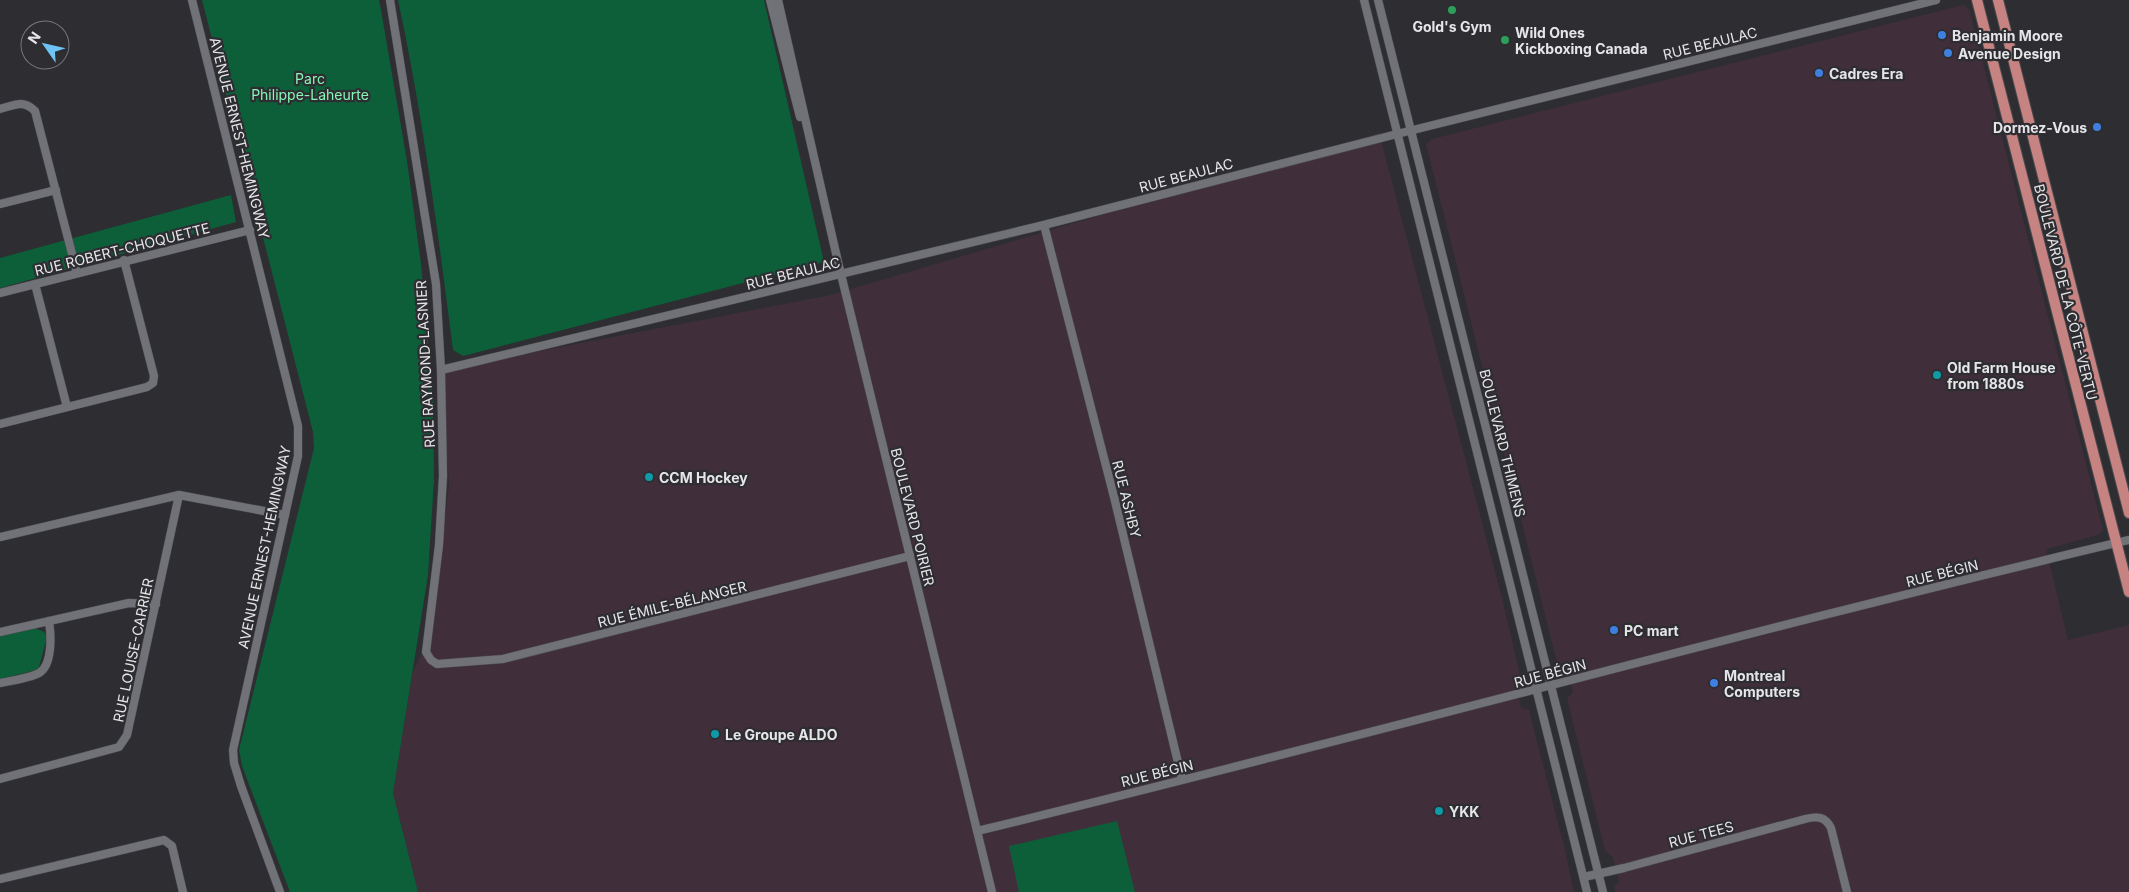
<svg xmlns="http://www.w3.org/2000/svg" width="2129" height="892" font-family="Inter,sans-serif">
<style>
.industrial{fill:#402f3a}
.green{fill:#0d5f39}
.lines{fill:none;stroke-linecap:round;stroke-linejoin:round}
.minor-casing{stroke:#4b4b50;stroke-width:9}
.major-casing{stroke:#4b4b50;stroke-width:12}
.minor{stroke:#717277;stroke-width:8}
.major{stroke:#c68381;stroke-width:10}
.leisure-dot{fill:#2e9e5b;stroke:#2d2d32;stroke-width:2}
.shop-dot{fill:#3f7fe0;stroke:#2d2d32;stroke-width:2}
.culture-dot{fill:#0f9aa8;stroke:#2d2d32;stroke-width:2}
.labels{text-anchor:middle;dominant-baseline:central;stroke-width:4.5;stroke-linejoin:round;paint-order:stroke}
.poi-label{font-size:14px;font-weight:bold;fill:#e6e6e9;stroke:#2d2d32;text-anchor:start}
.street-label{font-size:14px;fill:#e6e6e9;stroke:#2d2d32}
.park-label{font-size:14px;fill:#87f5b5;stroke:#2d2d32}
</style>
<rect width="100%" height="100%" fill="#2d2d32"/>
<!-- industrial -->
<g class="industrial">
<polygon points="1963,5 1969,9 2103,530 2098,535 2046,549 2068,640 2129,625 2129,892 1615,892 1615,885 1619,882 1613,857 1605,851 1567,699 1573,692 1567,670 1558,666 1426,144 1432,139"/>
<polygon points="1379,133 1502,598 1521,679 1515,681 1521,708 1529,710 1565,850 1574,892 418,892 393,793 412,675 432,630 449,485 441,370 831,295"/>
</g>
<!-- green -->
<g class="green">
<polygon points="202,0 379,0 381,10 407,161 421,264 433,399 434,480 428,575 393,793 418,892 290,892 242,766 239,750 314,448 313,432"/>
<path d="M398,0H764L824,262L463,356L453,350C438,233 423,116 398,0Z"/>
<polygon points="231,195 236,222 0,288 0,258"/>
<polygon points="35,628 44,632 47,637 39,667 36,670 0,679 0,636"/>
<polygon points="1117,821 1135,892 1019,892 1009,846"/>
</g>
<g class="lines">
<!-- minor casing -->
<g class="minor-casing">
<g id="minor">
<polyline points="192,0 298,426 298,456 233,750 234,763 241,786 280,892"/>
<polyline points="390,0 436,284 441,370 443,476 439,545 426,652 431,660 437,664 503,659 910,556"/>
<polyline points="770,0 800,117"/>
<polyline points="778,0 838,262 992,892"/>
<polyline points="1364,0 1587,892"/>
<polyline points="1378,0 1603,892"/>
<path d="M0,109C15,105 23,99 35,111L77,273"/>
<polyline points="0,204 56,190"/>
<polyline points="1044,225 1114,497 1182,779"/>
<polyline points="35,284 67,407"/>
<polyline points="0,293 250,230"/>
<polyline points="441,370 1044,225 1397,134 1936,0"/>
<polyline points="0,424 147,387 153,383 154,376 124,260"/>
<polyline points="0,537 179,495 285,515"/>
<polyline points="0,632 129,603 156,604"/>
<path d="M0,683C10,681 30,678 39,673C53,665 51,634 49,621"/>
<polyline points="0,779 119,747 127,735 179,495"/>
<path d="M977,831C1362,738 1744,631 2129,540"/>
<path d="M1584,877L1624,868L1805,819C1817,816 1825,816 1831,828L1847,892"/>
<polyline points="0,879 164,840 172,846 183,892"/>
</g>
</g>
<!-- major casing -->
<g class="major-casing">
<g id="major">
<polyline points="1977,0 2129,592"/>
<polyline points="1998,0 2129,513"/>
</g>
</g>
<!-- minor -->
<use href="#minor" class="minor"/>
<!-- major -->
<use href="#major" class="major"/>
</g>
<!-- markers -->
<g class="leisure-dot">
<circle cx="1452" cy="10" r="5"/>
<circle cx="1505" cy="40" r="5"/>
</g>
<g class="shop-dot">
<circle cx="1942" cy="35" r="5"/>
<circle cx="1948" cy="53" r="5"/>
<circle cx="1819" cy="73" r="5"/>
<circle cx="2097" cy="127" r="5"/>
<circle cx="1614" cy="630" r="5"/>
<circle cx="1714" cy="683" r="5"/>
</g>
<g class="culture-dot">
<circle cx="1937" cy="375" r="5"/>
<circle cx="649" cy="477" r="5"/>
<circle cx="715" cy="734" r="5"/>
<circle cx="1439" cy="811" r="5"/>
</g>
<g class="labels">
<!-- poi labels -->
<g class="poi-label">
<text x="1452" y="26" text-anchor="middle">Gold's Gym</text>
<text x="1515" y="32">Wild Ones<tspan x="1515" dy="16">Kickboxing Canada</tspan></text>
<text x="1952" y="35">Benjamin Moore</text>
<text x="1958" y="53">Avenue Design</text>
<text x="1829" y="73">Cadres Era</text>
<text x="2087" y="127" text-anchor="end">Dormez-Vous</text>
<text x="1947" y="367">Old Farm House<tspan x="1947" dy="16">from 1880s</tspan></text>
<text x="659" y="477">CCM Hockey</text>
<text x="1624" y="630">PC mart</text>
<text x="1724" y="675">Montreal<tspan x="1724" dy="16">Computers</tspan></text>
<text x="725" y="734">Le Groupe ALDO</text>
<text x="1449" y="811">YKK</text>
</g>
<!-- street labels -->
<g class="street-label">
<text transform="translate(1710 43) rotate(-14)">RUE BEAULAC</text>
<text transform="translate(240 138) rotate(76)">AVENUE ERNEST-HEMINGWAY</text>
<text transform="translate(1186 175) rotate(-15)">RUE BEAULAC</text>
<text transform="translate(122 249) rotate(-14)">RUE ROBERT-CHOQUETTE</text>
<text transform="translate(793 273) rotate(-14)">RUE BEAULAC</text>
<text transform="translate(2066 292) rotate(76)">BOULEVARD DE LA CÔTE-VERTU</text>
<text transform="translate(425 364) rotate(-93)">RUE RAYMOND-LASNIER</text>
<text transform="translate(1503 443) rotate(76)">BOULEVARD THIMENS</text>
<text transform="translate(1127 499) rotate(76)">RUE ASHBY</text>
<text transform="translate(913 517) rotate(76)">BOULEVARD POIRIER</text>
<text transform="translate(264 547) rotate(-78)">AVENUE ERNEST-HEMINGWAY</text>
<text transform="translate(1942 573) rotate(-14)">RUE BÉGIN</text>
<text transform="translate(672 604) rotate(-14)">RUE ÉMILE-BÉLANGER</text>
<text transform="translate(133 650) rotate(-78)">RUE LOUISE-CARRIER</text>
<text transform="translate(1550 673) rotate(-15)">RUE BÉGIN</text>
<text transform="translate(1157 773) rotate(-14)">RUE BÉGIN</text>
<text transform="translate(1701 834) rotate(-15)">RUE TEES</text>
</g>
<!-- park labels -->
<g class="park-label">
<text x="310" y="78">Parc<tspan x="310" dy="16">Philippe-Laheurte</tspan></text>
</g>
</g>
<!-- north arrow -->
<g transform="translate(45 45) rotate(304)"><circle r="24" fill="#2d2d32" stroke="#77777b"/>
<path d="M0-4L9 19L0 12L-9 19Z" fill="#6fc2f4"/>
<text y="-8" font-size="14" font-weight="bold" text-anchor="middle" fill="#e6e6e9">N</text>
</g>
</svg>
